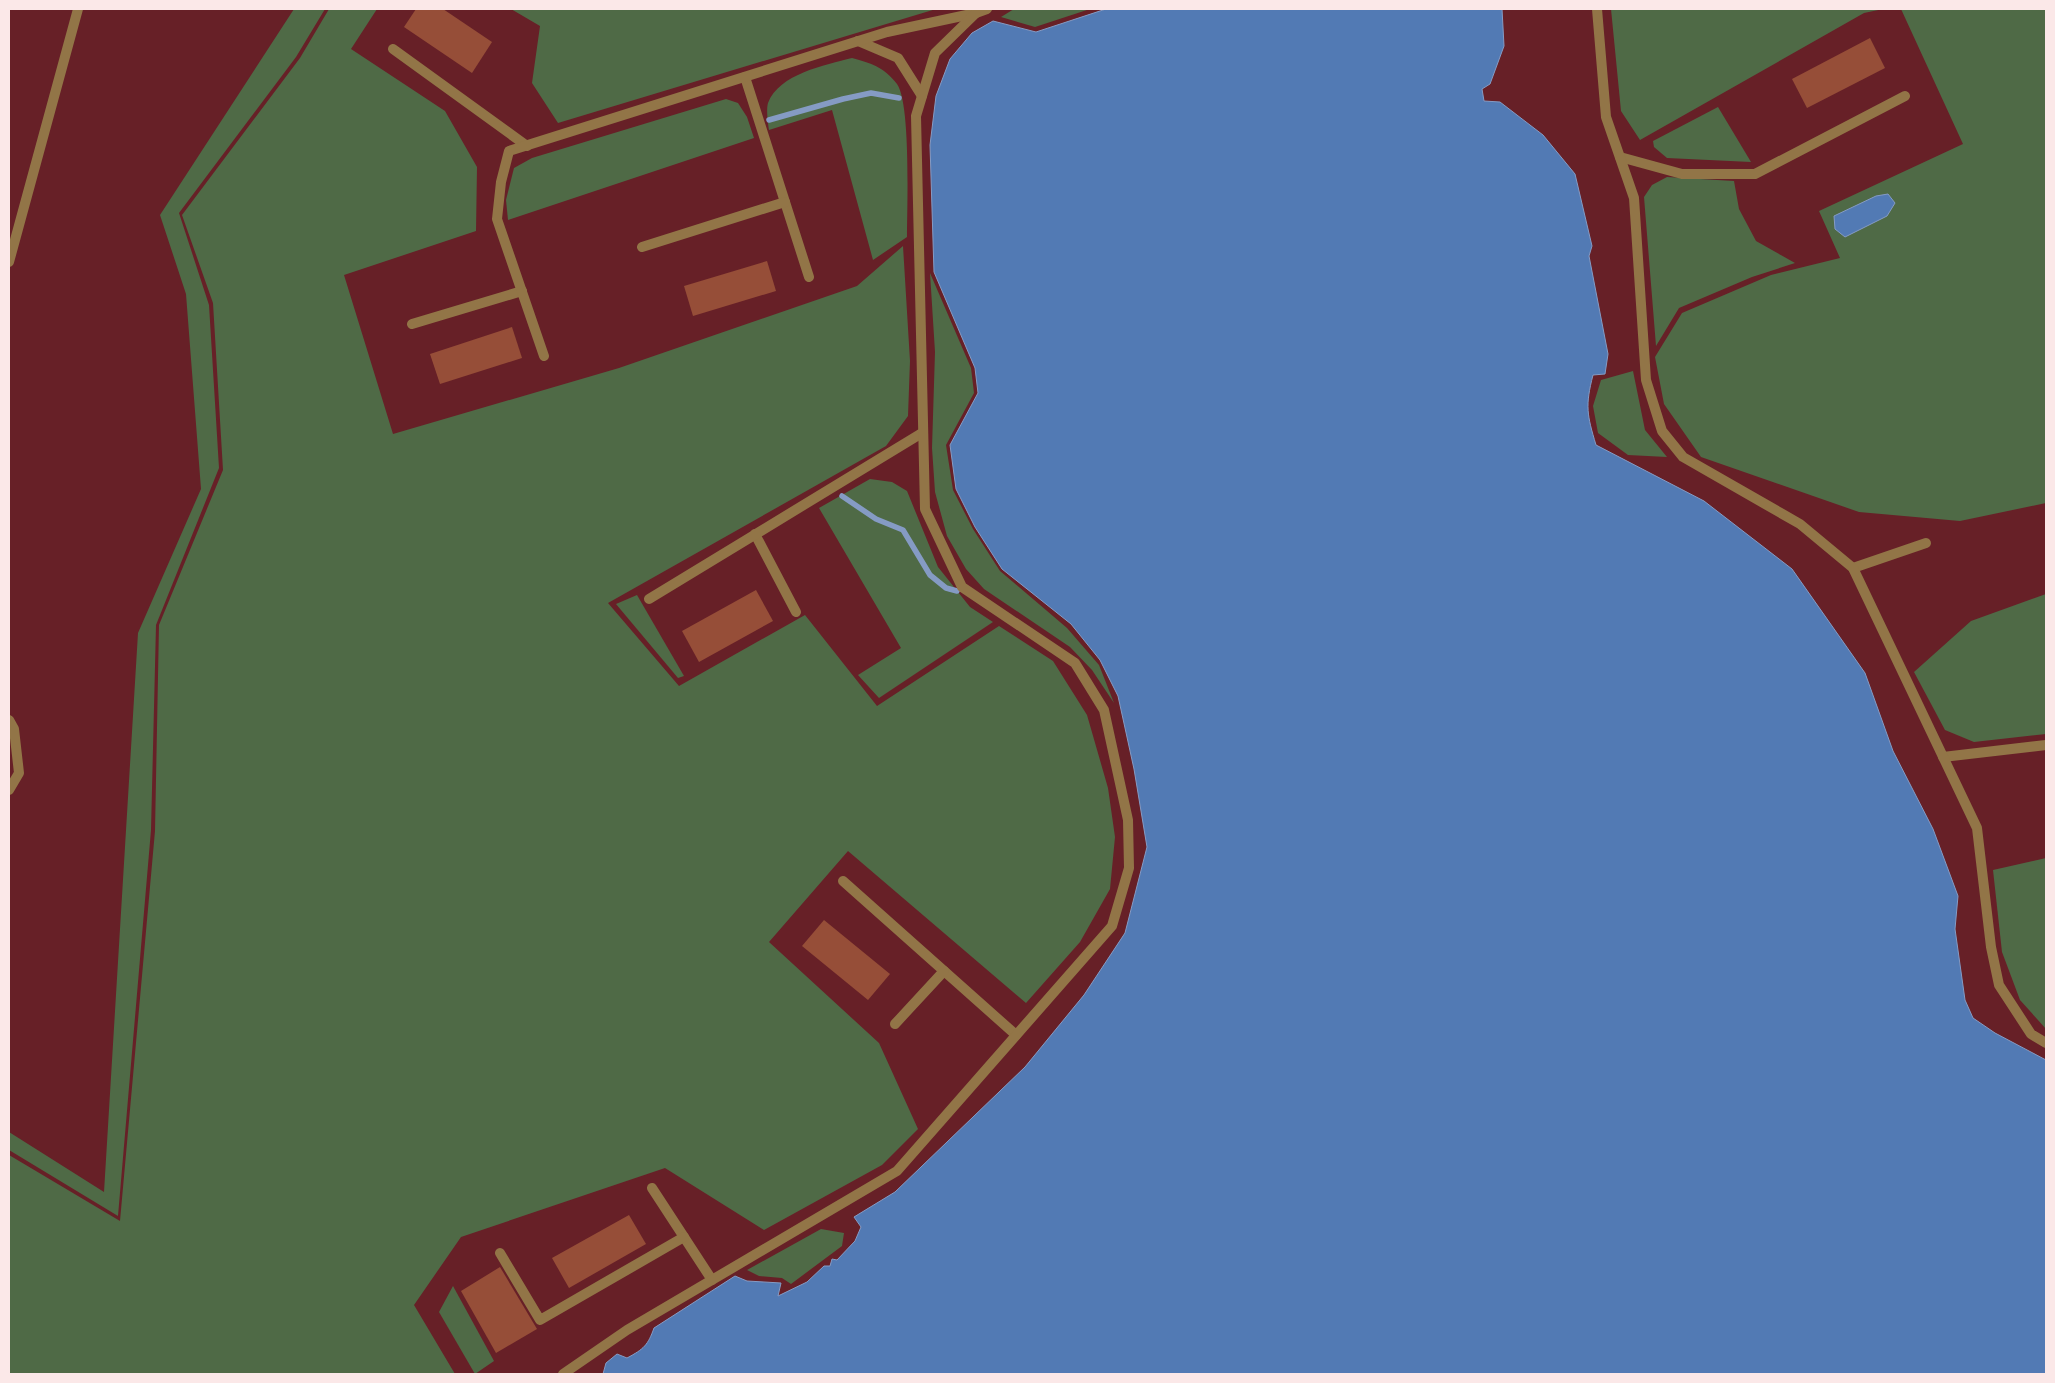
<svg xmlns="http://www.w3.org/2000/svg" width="2055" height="1383" font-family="'Fira Sans Condensed',sans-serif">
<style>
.green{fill:#4f6a46}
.water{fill:#527ab4;stroke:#859bc4}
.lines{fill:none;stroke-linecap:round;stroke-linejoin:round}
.stream{stroke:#859bc4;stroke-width:5.5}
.building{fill:#964e38}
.lane{stroke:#927547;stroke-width:10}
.street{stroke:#927547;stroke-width:10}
</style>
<rect width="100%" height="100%" fill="#672027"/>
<!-- green -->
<g class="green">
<polygon points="294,9 325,9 296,57 179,213 209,305 219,468 156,625 151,830 118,1216 9,1150 9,1132 104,1192 138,633 201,489 186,294 160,215"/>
<polygon points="329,9 377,9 351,49 445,111 477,167 476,231 344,275 393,434 619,368 857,286 903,246 910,361 908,416 886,446 608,603 679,686 805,615 877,706 999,626 1053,661 1087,715 1108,788 1115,837 1110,889 1080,942 1026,1003 848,851 769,942 879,1043 918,1129 882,1165 764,1230 665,1168 461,1237 414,1305 455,1374 9,1374 9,1155 120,1221 155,831 159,625 223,470 213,303 182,215 300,58"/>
<polygon points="511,9 936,9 558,123 532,83 540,26"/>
<polygon points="1014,9 1090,9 1035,27 1001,17"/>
<polygon points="1611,9 1883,9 1864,13 1640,140 1621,111"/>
<polygon points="1901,9 2046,9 2046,503 1960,521 1859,512 1701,457 1664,404 1655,357 1682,313 1771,275 1840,258 1819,211 1963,144"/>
<path d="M852,58C872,64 883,66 897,84C911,104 907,208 907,237L873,260L832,110L769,130C768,123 766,110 768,103C779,74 825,65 852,58Z"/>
<polygon points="726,99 738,103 747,117 754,138 508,220 506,200 514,168 532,158"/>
<polygon points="1718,107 1751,162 1667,158 1654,147 1653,141"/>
<polygon points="1667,177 1734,181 1739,209 1756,241 1795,263 1752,277 1679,308 1656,346 1644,197 1652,185"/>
<polygon points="930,273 971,368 974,393 946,445 953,490 973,529 1000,571 1067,628 1099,665 1114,703 1092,670 1070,647 984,589 966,569 947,536 935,492 932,448 935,352"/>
<polygon points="1633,371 1645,430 1667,457 1628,455 1598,433 1593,406 1601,380"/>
<polygon points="870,479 892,482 907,491 938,567 970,607 993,622 879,698 858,675 901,648 819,508"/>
<polygon points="2046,594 2046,734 1974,742 1945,730 1914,672 1971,621"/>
<polygon points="637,595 684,676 678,678 616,604"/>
<polygon points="2046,858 2046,1029 2020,1000 2002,952 1993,870"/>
<polygon points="821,1229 844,1233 842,1246 791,1284 782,1278 759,1276 747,1270"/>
<polygon points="453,1286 494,1361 475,1374 439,1312"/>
</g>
<!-- water -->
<g class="water">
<path d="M1106,9H1502L1504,46L1490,84L1482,89L1484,101L1500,102L1543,135L1575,174L1592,246L1589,256L1608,354L1605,374L1593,375C1585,406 1587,415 1596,445L1704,501L1792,569L1865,673L1893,751L1933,829L1958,896L1955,929L1965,1000L1973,1018L1995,1033L2046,1060V1374H603L606,1363L617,1354L627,1358C644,1349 648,1345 654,1328L735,1276L747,1281L781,1283L778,1296L807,1282L824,1266H830L832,1259L837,1260L855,1241L861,1227L854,1217L895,1192L1025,1067L1084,995L1125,933L1147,847L1134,769L1118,696L1100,660L1071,624L1002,569L975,527L956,489L950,445L978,393L975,368L934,272L930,145L936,96L950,59L972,33L993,21L1036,32Z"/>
<polygon points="1888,194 1895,203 1887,216 1845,237 1835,229 1834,216 1876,196"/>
</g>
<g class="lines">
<!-- stream -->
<g class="stream">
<polyline points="769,120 843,99 871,93 899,98"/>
<polyline points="842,496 876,519 903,530 930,575 946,588 957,591"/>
</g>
</g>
<!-- building -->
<g class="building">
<polygon points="416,9 443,9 492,42 472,73 404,27"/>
<polygon points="1870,38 1885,68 1807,108 1792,79"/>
<polygon points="767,261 776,291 693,316 684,286"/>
<polygon points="512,327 522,358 440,384 430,354"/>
<polygon points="756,590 773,621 699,662 682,631"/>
<polygon points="824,920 890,974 868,1000 802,946"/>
<polygon points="629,1215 646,1244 569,1288 552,1258"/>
<polygon points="500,1267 537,1329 496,1353 461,1291"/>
</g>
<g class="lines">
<!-- lane -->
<g class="lane">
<polyline points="858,41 898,58 922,96"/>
<polyline points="393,49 527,146"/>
<polyline points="745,77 809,277"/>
<polyline points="1620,157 1682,174 1755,174 1905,96"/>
<polyline points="642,247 785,202"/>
<polyline points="412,324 522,291"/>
<polyline points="544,356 497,219 501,182 509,151 887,32 976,13"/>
<polyline points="755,534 796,612"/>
<polyline points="1853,568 1926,543"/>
<polyline points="649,599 922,433"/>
<polyline points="1943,757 2046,745"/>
<polyline points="843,881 1016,1035"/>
<polyline points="895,1024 944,971"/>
<polyline points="652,1188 712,1280"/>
<polyline points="500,1253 540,1320 684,1237"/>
</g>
<!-- street -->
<g class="street">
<polyline points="1597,9 1606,117 1634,198 1646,380 1662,431 1683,457 1800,524 1853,568 1977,828 1991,947 1999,985 2031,1034 2046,1043"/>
<polyline points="9,262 78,9"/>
<polyline points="9,720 14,729 19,773 9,790"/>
<polyline points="563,1374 627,1330 897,1171 1112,926 1129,868 1128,820 1104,710 1075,663 962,587 925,509 916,116 935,53 976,13 987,9"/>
</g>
</g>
<!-- border -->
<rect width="2055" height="1383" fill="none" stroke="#fbe8e8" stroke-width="20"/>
</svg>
